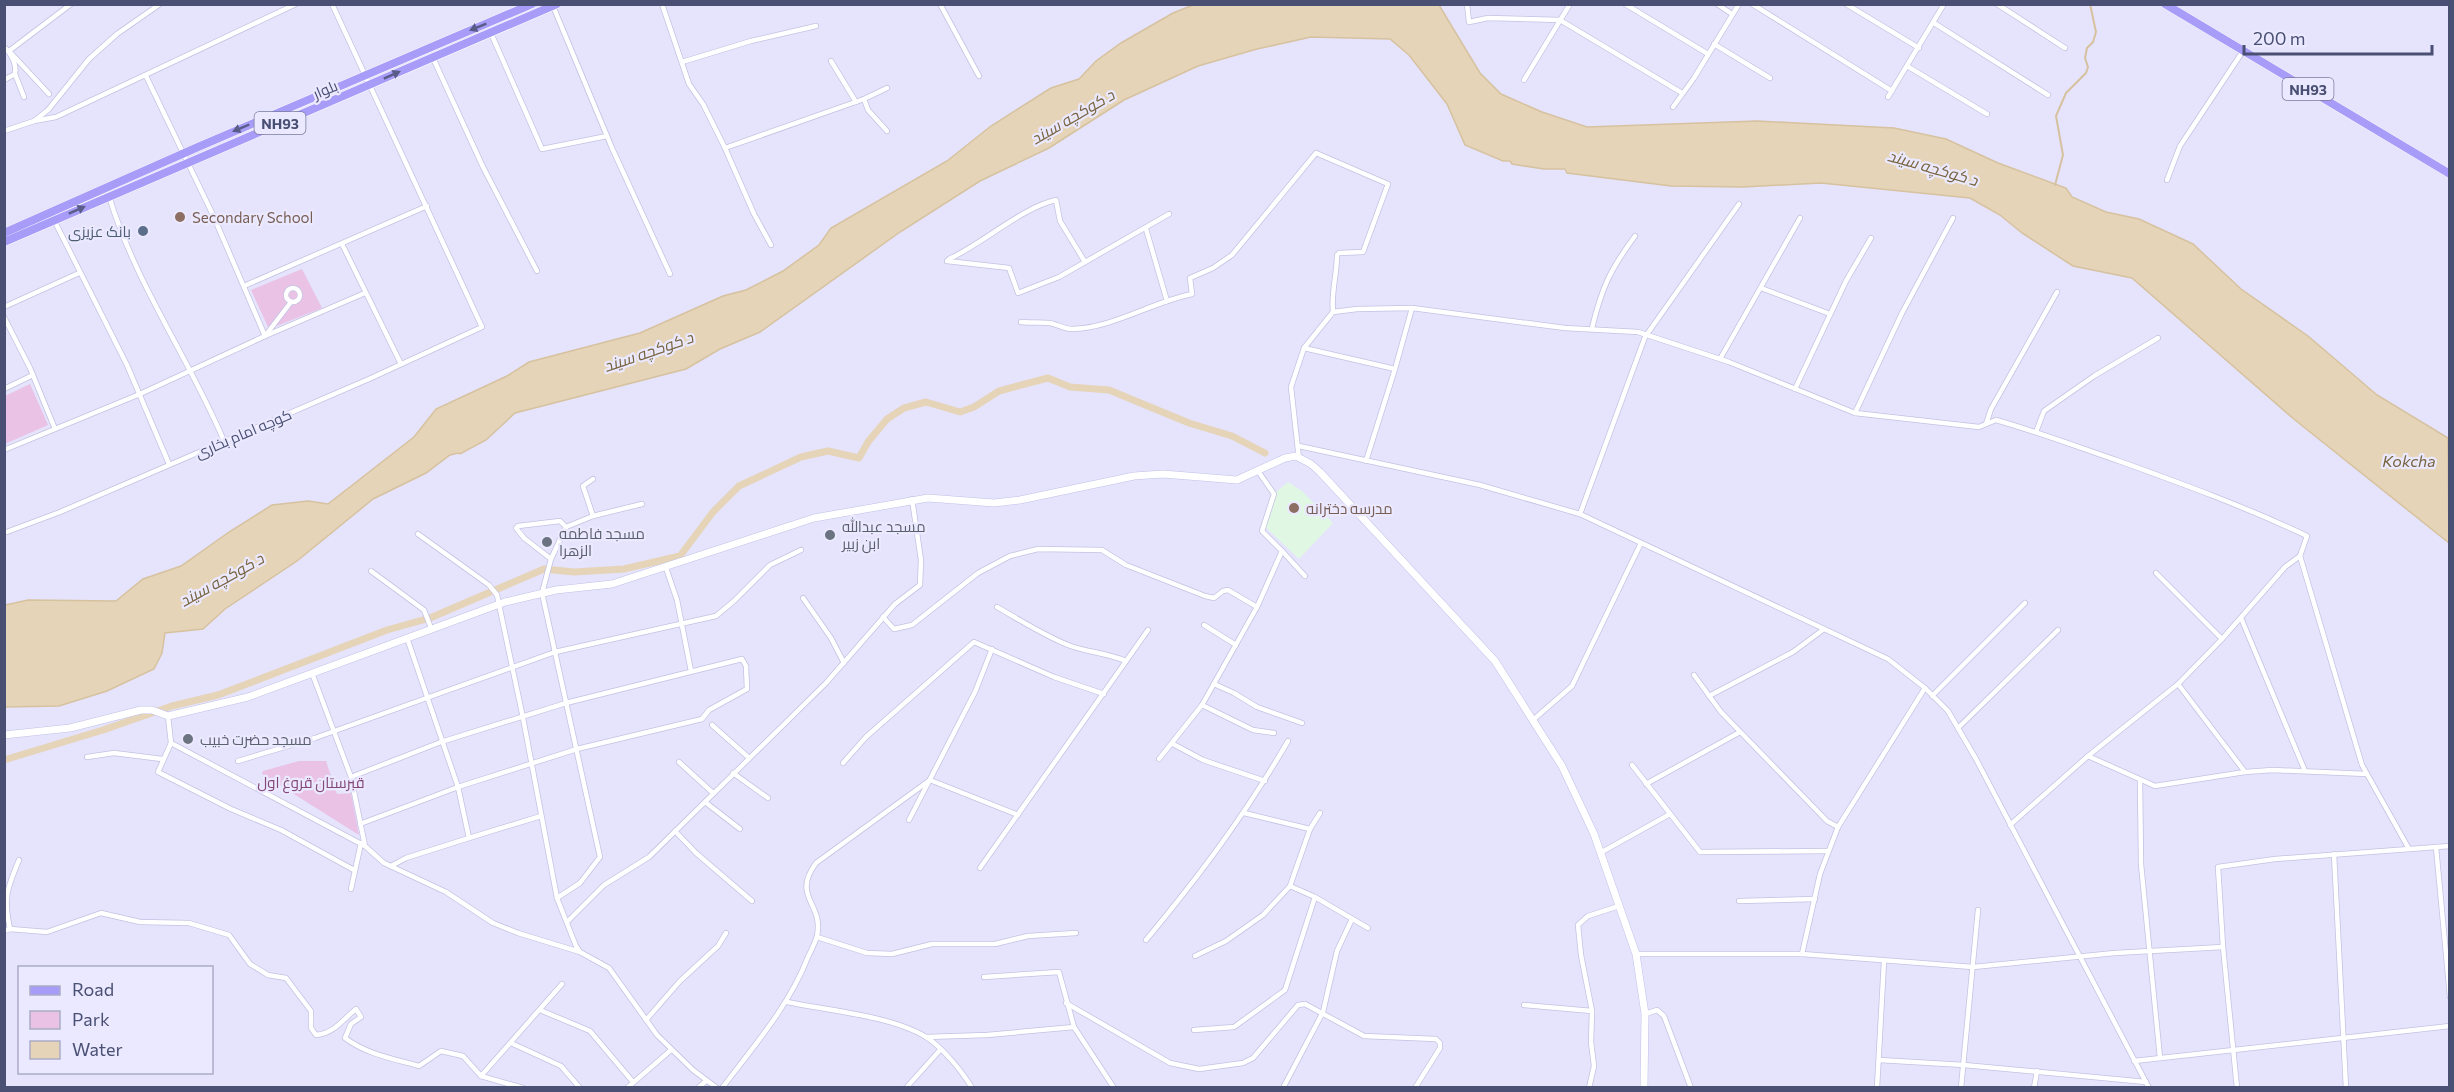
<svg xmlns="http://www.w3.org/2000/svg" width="2454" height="1092" font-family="Commissioner,Cairo,sans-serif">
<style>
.education{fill:#e0f8e3}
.green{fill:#e9c2e6}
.water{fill:#e5d4b8;stroke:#d6c29f;stroke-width:1.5}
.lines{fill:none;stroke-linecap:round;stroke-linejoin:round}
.stream{stroke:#d6c29f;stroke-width:2}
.canal{stroke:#e5d4b8;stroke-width:7}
.street-casing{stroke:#c2c3e2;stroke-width:6}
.secondary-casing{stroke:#bfc1e7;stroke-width:8}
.primary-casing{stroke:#fff;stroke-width:9}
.street{stroke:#fff;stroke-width:4.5}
.secondary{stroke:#fff;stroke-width:7}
.primary{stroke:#a79df9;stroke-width:8}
.oneway{fill:#585c87}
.education-dot{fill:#8d6e63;stroke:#ebe9ff;stroke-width:2}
.service-dot{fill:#5c6f8a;stroke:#ebe9ff;stroke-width:2}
.worship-dot{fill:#6b7280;stroke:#ebe9ff;stroke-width:2}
.labels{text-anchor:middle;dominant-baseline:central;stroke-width:4.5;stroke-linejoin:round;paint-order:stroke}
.shield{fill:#ebe9ff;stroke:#7a7e9d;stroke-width:1.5}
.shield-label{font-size:14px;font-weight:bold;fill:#4a5073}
.street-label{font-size:15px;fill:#4a5073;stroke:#ebe9ff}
.education-label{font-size:15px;fill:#785e54;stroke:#ebe9ff;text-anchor:start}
.service-label{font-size:15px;fill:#4e5e75;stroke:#ebe9ff;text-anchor:end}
.worship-label{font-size:15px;fill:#5b616d;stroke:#ebe9ff;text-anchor:start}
.park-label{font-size:15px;fill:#844779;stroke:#ebe9ff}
.water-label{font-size:16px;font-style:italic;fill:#78643e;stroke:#ebe9ff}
</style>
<rect width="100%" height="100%" fill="#e6e3fc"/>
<!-- education -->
<polygon class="education" points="1288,482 1302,491 1333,523 1299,559 1263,525 1275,493"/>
<!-- green -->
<g class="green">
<polygon points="302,269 322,308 269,329 251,290"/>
<polygon points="30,384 48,425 5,444 5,396"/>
<polygon points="299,761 326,761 337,794 351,793 359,835 262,774 263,771"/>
</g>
<!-- water -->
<polygon class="water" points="1193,5 1439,5 1480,73 1501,94 1542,112 1587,127 1757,121 1894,128 1946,139 1998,163 2066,188 2072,197 2106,212 2139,219 2193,244 2241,289 2308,336 2377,395 2448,438 2449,543 2295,420 2132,278 2073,266 2022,233 2000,215 1970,198 1821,183 1743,187 1671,186 1567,173 1565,169 1544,169 1512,164 1510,161 1503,161 1465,145 1447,104 1409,55 1390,39 1311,37 1257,49 1198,66 1124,100 1049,148 980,181 900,232 760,332 720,349 686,369 515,413 486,440 460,454 458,453 450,455 426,473 373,499 297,561 225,609 203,629 165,633 162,653 154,669 107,691 59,706 5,707 5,605 28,600 116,601 143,579 181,566 229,532 272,505 308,501 328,504 414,437 436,409 507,376 529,362 640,333 723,296 746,290 783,271 819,245 831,228 947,161 991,126 1051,88 1079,79 1096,61 1121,43 1173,13"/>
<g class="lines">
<!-- stream -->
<polyline class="stream" points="2055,185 2063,155 2056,116 2066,93 2086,73 2088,67 2085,58 2087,48 2093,42 2096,32 2090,4"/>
<!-- canal -->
<polyline class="canal" points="4,760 103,730 172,706 218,695 387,630 430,618 544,569 574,572 624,569 680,556 713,512 739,486 801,457 828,451 859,458 868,442 887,419 904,408 926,402 960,412 974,407 999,391 1048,378 1070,387 1109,390 1189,423 1232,436 1265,453"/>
<!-- street casing -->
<g class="street-casing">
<g id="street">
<polyline points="662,4 689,84 703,104 725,148 754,214 771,245"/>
<polyline points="940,4 979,76"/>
<polyline points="1467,4 1469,22 1488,18 1560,20 1682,93"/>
<polyline points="1625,4 1708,54"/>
<polyline points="1717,4 1732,14"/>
<polyline points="1752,4 1892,91"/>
<polyline points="1846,4 1919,48"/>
<polyline points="1997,4 2065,48"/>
<polyline points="553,6 612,148 670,274"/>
<polyline points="1934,23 2048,95"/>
<polyline points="490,31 542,149 607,136"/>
<polyline points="1714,44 1770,78"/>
<path d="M4,47C11,53 17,64 15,74L4,80"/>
<polyline points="433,58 483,167 537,271"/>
<polyline points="831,61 856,102"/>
<polyline points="682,62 751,41 816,26"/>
<polyline points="1907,66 1987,114"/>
<polyline points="15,74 24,97"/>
<polyline points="146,76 213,215 265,336 291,302"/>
<polyline points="1524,80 1570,4"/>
<polyline points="49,94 9,51 71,4"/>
<polyline points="1888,97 1944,4"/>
<polyline points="864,99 868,110 887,131"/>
<polyline points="1673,107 1694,78 1739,4"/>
<polyline points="34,121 56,117 296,4"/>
<polyline points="4,131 34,121 48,110 89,59 117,34 160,4"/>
<polyline points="725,148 864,99 887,88"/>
<polyline points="2167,180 2180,146 2243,51"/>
<path d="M109,196C135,283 189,358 224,441"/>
<polyline points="54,220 127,365 169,464"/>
<polyline points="1146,229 1167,301"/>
<polyline points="342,244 401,364"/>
<path d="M949,259C982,244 1023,207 1056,200L1060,221L1085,262"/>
<polyline points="947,261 1009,268 1018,293 1059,277 1169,214"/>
<polyline points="244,286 427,206"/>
<circle cx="293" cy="295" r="7"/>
<polyline points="1761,288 1830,314"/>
<polyline points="4,307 79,273"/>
<polyline points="4,317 30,368 55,429"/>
<path d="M1021,322C1030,323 1041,322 1049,323C1057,324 1064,329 1072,329C1113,328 1152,302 1192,294L1190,278L1213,268L1232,255L1316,153L1388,184L1363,252L1339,253L1337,255C1337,275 1331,291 1333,312"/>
<path d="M1592,328C1602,287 1610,270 1635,236"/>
<polyline points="1304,348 1395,369"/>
<polyline points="1720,359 1800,218"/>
<polyline points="4,389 33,375"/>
<polyline points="1795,389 1846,281 1871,238"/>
<polyline points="1855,413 1902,313 1953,218"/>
<polyline points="1986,424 1991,409 2057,292"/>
<polyline points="2036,432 2044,411 2094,376 2158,338"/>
<polyline points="1299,446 1480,485 1580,514 1888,659 1925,688 1948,711 1976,759 2149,1088"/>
<polyline points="4,450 140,394 265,336 365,293"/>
<path d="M1299,459L1291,387L1304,348L1333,312L1357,309L1412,308L1565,328L1638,332L1729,362L1855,413L1979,427L1996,420C2038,432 2078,447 2119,461C2183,484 2246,507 2307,536L2300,556L2285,567L2222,639L2178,684L2088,756L2010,825"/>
<polyline points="1366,461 1395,369 1412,308"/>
<polyline points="1580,514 1645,337 1739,204"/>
<polyline points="593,516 583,486 593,479"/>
<polyline points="4,533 60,512 369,379 482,327 332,4"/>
<polyline points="418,534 489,585 497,595 523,718 557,898 576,946 580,952 609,968 657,1035 693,1070 717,1088"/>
<polyline points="1282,551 1305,576"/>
<polyline points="2300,556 2362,765 2409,849"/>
<polyline points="551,559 524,538 516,528 518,526 560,521 566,527"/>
<polyline points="666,568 677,600 691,671"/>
<polyline points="371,571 424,610 431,628"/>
<polyline points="2156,573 2222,639"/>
<polyline points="803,598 831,638 844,663"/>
<path d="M997,607C1020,620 1043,635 1068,645C1086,652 1107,653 1126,661"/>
<polyline points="883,617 894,629 912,625 978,573 1010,556 1038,549 1102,550 1126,565 1205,596 1214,598 1223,591 1228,590 1257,607 1282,551 1262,531 1274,494 1258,471"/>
<polyline points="2241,618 2305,771"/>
<polyline points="1204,625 1236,645"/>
<polyline points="407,638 458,787 469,838 541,816"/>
<polyline points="312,673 351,777 365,846 384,863 446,892 493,923 518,933 580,952"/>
<polyline points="1694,675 1721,712 1827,821 1838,827"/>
<polyline points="1214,684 1234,693 1257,707 1302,723"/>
<polyline points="2178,684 2245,772"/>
<polyline points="1709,696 1793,652 1824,629"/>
<polyline points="1932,696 2025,603"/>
<polyline points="1202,705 1253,730 1274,733"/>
<polyline points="168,716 171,743 158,772 231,809 281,830 354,870"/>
<polyline points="1533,720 1572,686 1641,543"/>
<polyline points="712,725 748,757"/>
<polyline points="1958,728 2058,630"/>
<polyline points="171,743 365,846"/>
<polyline points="1173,744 1203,760 1265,781"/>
<polyline points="2088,756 2155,786 2245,772 2273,770 2367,774"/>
<polyline points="87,757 114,753 162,759"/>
<polyline points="1159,759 1202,705 1257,607"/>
<polyline points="238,761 315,738 555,652 716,616 734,601 770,565 801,550"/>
<polyline points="679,762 713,793"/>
<polyline points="843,763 866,737 974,642 1054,677 1104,694"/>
<polyline points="1632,765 1700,852 1828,851"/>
<polyline points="733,773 768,798"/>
<polyline points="351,777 441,742 566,703 742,659 746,666 747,689 709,710 702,719 577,749 458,787 360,824"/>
<polyline points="2140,781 2141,864 2160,1058"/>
<polyline points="1646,784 1740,732"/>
<polyline points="705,802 740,829"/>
<polyline points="1244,813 1310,829"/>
<polyline points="909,820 975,692 992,649"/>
<polyline points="675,831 696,853 752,901"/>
<polyline points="2436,847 2450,997"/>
<polyline points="1600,853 1670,814"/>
<polyline points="2334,854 2346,1088"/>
<polyline points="391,866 406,858 469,838"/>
<polyline points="980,868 1148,630"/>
<polyline points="1290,886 1315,897 1368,928"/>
<polyline points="351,889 361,843"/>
<polyline points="557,898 580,883 600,857 542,593 551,559 566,527 593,516 642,504"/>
<polyline points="1739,901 1815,899"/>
<polyline points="567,922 604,885 649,857 826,683 895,604 920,585 921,560 912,499"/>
<path d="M10,929C3,898 7,889 19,860"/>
<path d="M4,931L10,929L47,932L101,913L140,922L189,923L229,935L250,964L268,975L286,978L311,1011V1028L316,1035C335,1033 342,1020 356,1009L361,1017L351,1024L345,1038C366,1054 394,1059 419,1066L441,1051L463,1056L481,1076L523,1088"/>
<polyline points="817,937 867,953 892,954 932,944 995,944 1028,936 1076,933"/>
<path d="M1146,940C1200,875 1245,815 1288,741"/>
<polyline points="1636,954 1802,954 1973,967 2115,953 2223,947"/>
<polyline points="1802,954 1820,874 1838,827 1925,688"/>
<polyline points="1195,956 1226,941 1263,915 1290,886 1310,829 1320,813"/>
<polyline points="984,977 1059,972 1074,1027 1114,1088"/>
<path d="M787,1002C826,1010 892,1016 926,1037C942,1047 962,1071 972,1088"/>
<polyline points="1066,1003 1170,1063 1199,1069 1243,1063 1253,1058 1298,1005 1305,1004 1364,1036 1436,1039 1440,1043 1440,1048 1415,1088"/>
<polyline points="1524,1005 1592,1011"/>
<polyline points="540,1010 590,1031 633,1082"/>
<polyline points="1645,1014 1657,1010 1664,1016 1691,1088"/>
<polyline points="646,1020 680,981 718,946 726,933"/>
<polyline points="1194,1030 1234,1027 1285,990 1315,897"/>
<polyline points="926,1037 987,1035 1074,1027"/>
<polyline points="511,1043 561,1066 580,1088"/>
<polyline points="1879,1060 1964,1065 2146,1082"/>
<polyline points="2134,1061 2450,1026"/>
<polyline points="481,1076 562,984"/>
<polyline points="627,1088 671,1050"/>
<polyline points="698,1088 706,1081"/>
<path d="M722,1088C754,1046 789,1006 808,957C811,951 815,943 817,936C824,903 791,897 816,863L930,780L1018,815"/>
<polyline points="906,1088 940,1050"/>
<polyline points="1283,1088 1323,1012 1337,951 1352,919"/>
<polyline points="1589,1088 1594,1066 1591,1042 1592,1011 1581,955 1578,925 1588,916 1619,906"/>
<polyline points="1877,1088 1884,961"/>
<polyline points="1961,1088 1978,910"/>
<polyline points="2034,1088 2037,1071"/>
<polyline points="2237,1088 2223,947 2218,867 2275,859 2450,846"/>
</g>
</g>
<!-- secondary casing -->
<g class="secondary-casing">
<polyline id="secondary" points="4,735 70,728 141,710 152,710 168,716 248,697 505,602 556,590 612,584 814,518 928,498 994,503 1020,500 1134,476 1163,474 1237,480 1285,458 1296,456 1311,464 1320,472 1495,661 1562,766 1594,834 1636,954 1645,1014 1644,1088"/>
</g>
<!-- primary casing -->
<g class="primary-casing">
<g id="primary">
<polyline points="2165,4 2450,174"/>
<polyline points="4,233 198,147 532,4"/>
<polyline points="4,242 557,4"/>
</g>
</g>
<!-- street -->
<use href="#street" class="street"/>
<!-- secondary -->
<use href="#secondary" class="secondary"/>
<!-- primary -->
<use href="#primary" class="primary"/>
</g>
<!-- one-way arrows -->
<defs><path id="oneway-solid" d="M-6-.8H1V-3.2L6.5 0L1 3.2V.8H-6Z" transform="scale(1.5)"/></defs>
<g class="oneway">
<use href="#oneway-solid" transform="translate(478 27) rotate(158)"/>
<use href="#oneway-solid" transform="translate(392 75) rotate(-24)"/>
<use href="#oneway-solid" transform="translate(241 128) rotate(157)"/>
<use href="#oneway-solid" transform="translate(77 210) rotate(-24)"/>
</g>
<!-- markers -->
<g class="education-dot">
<circle cx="180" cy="217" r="6"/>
<circle cx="1294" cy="508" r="6"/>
</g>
<circle class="service-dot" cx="143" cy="231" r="6"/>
<g class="worship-dot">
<circle cx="830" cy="535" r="6"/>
<circle cx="547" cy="542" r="6"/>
<circle cx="188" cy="739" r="6"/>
</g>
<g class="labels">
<!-- shield labels -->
<g class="shield">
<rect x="2282.5" y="78" width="51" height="22" rx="4.5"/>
<rect x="254.5" y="112" width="51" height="22" rx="4.5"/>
</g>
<g class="shield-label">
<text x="2308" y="89">NH93</text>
<text x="280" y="123">NH93</text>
</g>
<!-- street labels -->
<g class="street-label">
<text transform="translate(325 89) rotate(-23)">بلوار</text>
<text transform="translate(243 433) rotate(-23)">کوچه امام بخاری</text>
</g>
<!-- education labels -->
<g class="education-label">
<text x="192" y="217">Secondary School</text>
<text x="1306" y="508">مدرسه دخترانه</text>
</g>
<!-- service labels -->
<g class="service-label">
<text x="131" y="231">بانک عزیزی</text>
</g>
<!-- worship labels -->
<g class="worship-label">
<text x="842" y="526">مسجد عبدالله<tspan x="842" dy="17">ابن زبیر</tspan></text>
<text x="559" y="533">مسجد فاطمه<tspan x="559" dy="17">الزهرا</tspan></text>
<text x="200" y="739">مسجد حضرت خبیب</text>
</g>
<!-- park labels -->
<g class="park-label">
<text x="311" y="782">قبرستان قروغ اول</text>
</g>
<!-- water labels -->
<g class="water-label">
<text transform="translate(1072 116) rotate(-30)">د کوکچه سیند</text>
<text transform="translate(1933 167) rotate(16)">د کوکچه سیند</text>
<text transform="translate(648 351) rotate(-19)">د کوکچه سیند</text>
<text x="2409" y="460">Kokcha</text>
<text transform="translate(221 579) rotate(-29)">د کوکچه سیند</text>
</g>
</g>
<!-- border -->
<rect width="2454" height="1092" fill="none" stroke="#4a5073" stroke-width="12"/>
<!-- legend -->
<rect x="18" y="966" width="195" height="108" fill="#ebe9ff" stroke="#abacc7" stroke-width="1.5"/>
<rect x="30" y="986" width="30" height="9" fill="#a79df9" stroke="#abacc7" stroke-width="1.5"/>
<text x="72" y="996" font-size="18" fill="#4a5073">Road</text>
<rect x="30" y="1011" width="30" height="18" fill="#e9c2e6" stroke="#abacc7" stroke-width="1.5"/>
<text x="72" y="1026" font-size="18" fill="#4a5073">Park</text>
<rect x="30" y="1041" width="30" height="18" fill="#e5d4b8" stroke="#abacc7" stroke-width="1.5"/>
<text x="72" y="1056" font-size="18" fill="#4a5073">Water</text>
<!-- scale -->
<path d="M2244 45v9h188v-9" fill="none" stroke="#4a5073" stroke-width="3"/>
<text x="2253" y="45" font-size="18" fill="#4a5073" stroke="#ebe9ff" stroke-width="4.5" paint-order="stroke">200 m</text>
</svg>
